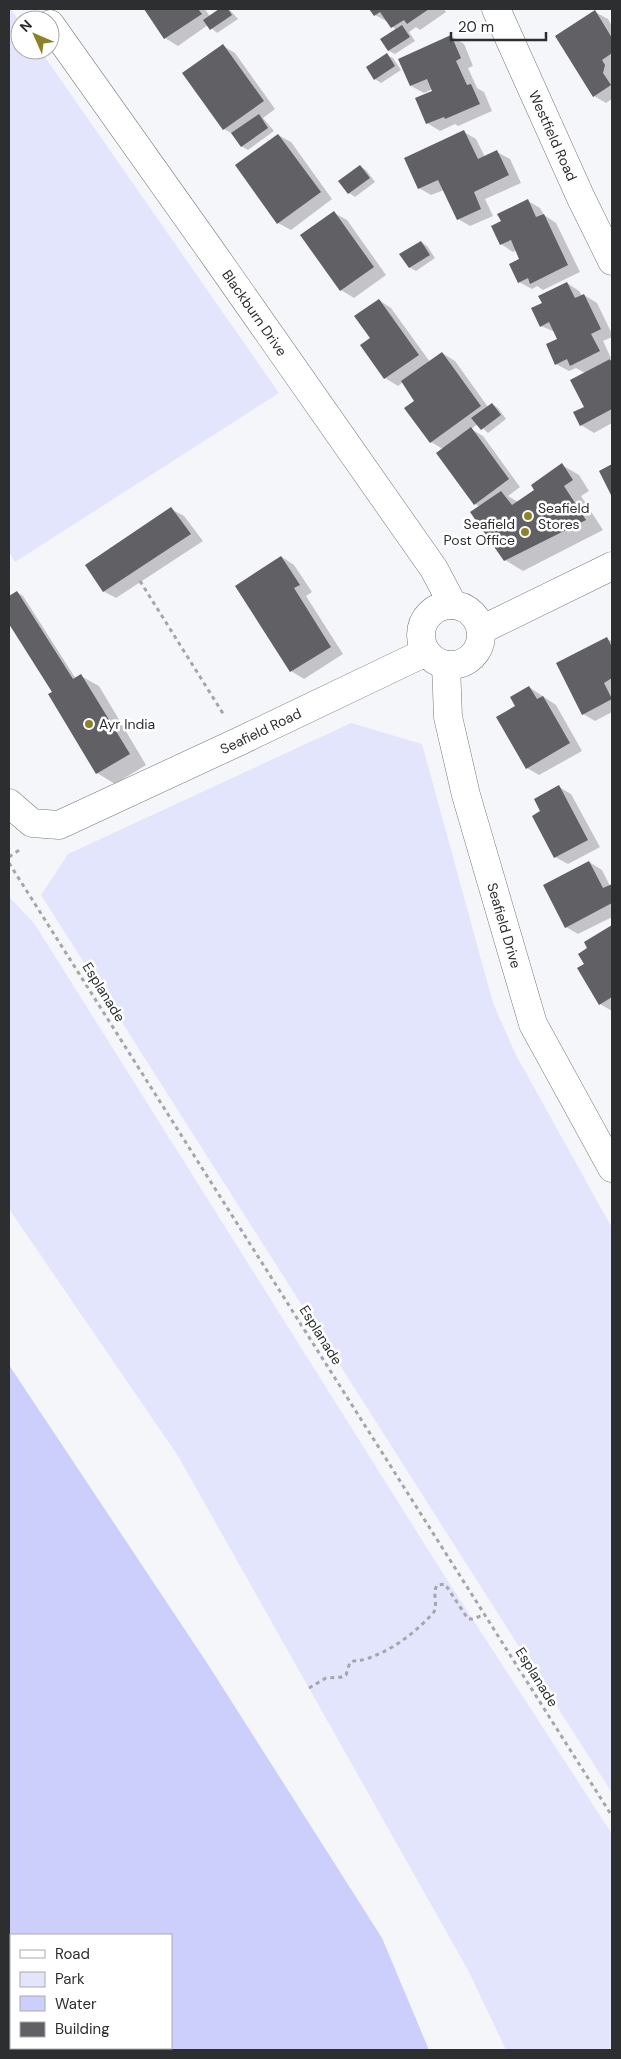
<svg xmlns="http://www.w3.org/2000/svg" width="621" height="2059" font-family="'DM Sans',sans-serif">
<style>
.green{fill:#e3e5fd}
.water{fill:#cccffc;fill-rule:evenodd}
.shadow{fill:#0003}
.building{fill:#616165}
.lines{fill:none;stroke-linecap:round;stroke-linejoin:round}
.minor-casing{stroke:#77777b;stroke-width:29}
.path{stroke:#a5a6a9;stroke-width:3;stroke-dasharray:4 4;stroke-linecap:butt}
.minor{stroke:#fff;stroke-width:28}
.poi-dot{fill:#8d8229;stroke:#fff;stroke-width:2}
.labels{text-anchor:middle;dominant-baseline:central;stroke-width:5;stroke-linejoin:round;paint-order:stroke}
.street-label{font-size:14px;fill:#2d2e2f;stroke:#fff}
.poi-label{font-size:14px;fill:#2d2e2f;stroke:#fff;text-anchor:start}
</style>
<rect width="100%" height="100%" fill="#f5f6fa"/>
<!-- green -->
<g class="green">
<polygon points="9,9 11,9 20,22 20,50 40,50 279,393 15,562 9,552"/>
<polygon points="351,723 422,744 493,1003 516,1055 612,1228 612,1793 41,895 68,854"/>
<polygon points="9,897 34,923 444,1575 612,1834 612,2050 506,2050 468,1970 178,1456 9,1209"/>
</g>
<!-- water -->
<path class="water" d="M9,1365L209,1666L382,1938L429,2050H9ZM11,1935H171V2048H11Z"/>
<!-- shadow -->
<g class="shadow">
<polygon points="145,9 205,9 210,17 222,9 229,9 238,19 217,33 208,25 178,46 165,38"/>
<polygon points="371,9 444,9 446,12 420,30 416,27 409,32 415,41 395,54 389,51 382,40 396,30 388,22 375,15"/>
<polygon points="595,12 608,19 612,26 612,99 606,103 594,96"/>
<polygon points="451,36 464,44 473,66 468,68 477,88 484,92 492,111 458,126 455,124 440,131 427,123 434,91 433,89 424,93 411,86"/>
<polygon points="223,46 235,53 275,109 263,118 274,131 248,150 241,146 233,134 224,129"/>
<polygon points="387,55 393,58 401,70 381,83 375,79"/>
<polygon points="464,132 476,139 485,157 497,152 510,159 521,183 485,199 493,216 470,226 458,219 444,190 431,195 419,188"/>
<polygon points="278,135 291,142 332,199 291,230 278,223"/>
<polygon points="360,166 366,170 375,182 355,197 349,193"/>
<polygon points="528,201 540,208 544,215 556,223 580,272 543,290 537,286 532,289 519,282 521,259 517,250 513,252 501,244 502,222"/>
<polygon points="334,213 347,220 386,275 354,298 341,290 302,236"/>
<polygon points="421,242 427,246 435,258 416,271 409,267"/>
<polygon points="567,283 579,291 582,296 584,295 597,303 612,334 612,337 603,341 611,358 609,360 612,362 612,423 594,433 581,425 586,407 585,373 576,368 569,371 556,364 559,340 555,332 541,326 544,304"/>
<polygon points="379,300 391,308 430,362 442,353 455,361 488,407 492,404 498,408 506,419 488,433 478,424 471,429 483,436 520,487 508,496 518,502 536,490 562,465 579,475 589,491 581,496 603,530 523,571 505,560 480,507 475,504 443,449 431,442 416,401 403,382 398,386 385,378 362,346 372,338"/>
<polygon points="171,509 184,516 203,541 116,598 103,591"/>
<polygon points="282,557 294,565 312,592 306,596 343,654 304,679 291,671 237,586"/>
<polygon points="17,592 23,596 76,679 81,676 99,686 146,765 115,784 97,773 50,695 54,692 9,622 9,597"/>
<polygon points="607,639 612,641 612,712 595,721 583,714"/>
<polygon points="529,687 556,705 582,751 539,775 527,768 517,706"/>
<polygon points="559,787 571,794 600,847 568,864 555,857 542,811"/>
<polygon points="589,862 602,870 610,886 612,885 612,917 578,934 566,927"/>
<polygon points="612,926 612,1011 600,1004 586,964 589,948 586,942"/>
</g>
<!-- building -->
<g class="building">
<polygon points="144,9 198,9 202,14 164,39"/>
<polygon points="219,9 228,9 232,15 210,30 203,20"/>
<polygon points="369,9 429,9 407,24 404,20 391,28 380,12 374,16"/>
<polygon points="595,10 612,38 612,53 602,60 605,65 603,73 611,85 593,97 555,36"/>
<polygon points="402,25 410,37 388,51 380,39"/>
<polygon points="451,35 461,58 456,61 467,85 471,84 480,104 445,119 444,117 426,124 415,98 432,91 427,79 410,86 398,59"/>
<polygon points="223,44 264,101 223,130 182,73"/>
<polygon points="387,53 395,66 374,80 366,67"/>
<polygon points="259,114 268,128 241,147 231,133"/>
<polygon points="464,130 478,159 497,150 509,175 474,192 481,209 457,220 438,180 418,189 404,158"/>
<polygon points="278,134 321,192 277,224 235,165"/>
<polygon points="360,165 370,178 348,194 338,181"/>
<polygon points="528,199 536,217 544,214 568,265 530,284 528,278 518,283 509,264 519,259 511,240 500,245 491,226 501,221 497,214"/>
<polygon points="334,211 374,267 340,291 300,235"/>
<polygon points="421,241 430,255 409,268 399,254"/>
<polygon points="567,282 575,298 584,294 601,329 591,334 600,351 570,366 567,359 555,365 546,344 557,339 549,322 540,327 531,308 542,303 538,296"/>
<polygon points="379,299 419,355 384,379 360,345 370,338 354,316"/>
<polygon points="442,352 481,406 430,443 404,408 414,401 401,381"/>
<polygon points="610,359 612,363 612,409 580,426 573,412 584,407 570,380"/>
<polygon points="492,403 501,415 481,430 471,418"/>
<polygon points="471,427 509,479 474,505 436,453"/>
<polygon points="562,463 573,480 564,486 586,520 504,561 470,512 501,491 512,505 534,490 531,485"/>
<polygon points="612,464 612,497 599,471"/>
<polygon points="171,507 191,534 103,592 85,565"/>
<polygon points="281,556 300,585 294,588 331,647 290,672 235,586"/>
<polygon points="17,591 73,679 81,674 130,754 96,774 48,694 52,692 9,624 9,596"/>
<polygon points="607,637 612,647 612,678 604,683 612,699 582,715 556,663"/>
<polygon points="529,686 537,699 543,696 570,743 526,769 496,717 515,706 510,697"/>
<polygon points="559,785 588,840 554,858 532,816 540,811 534,799"/>
<polygon points="589,861 603,888 612,884 612,903 565,928 543,885"/>
<polygon points="612,925 612,997 599,1005 577,968 584,964 578,954 587,948 584,942"/>
</g>
<g class="lines">
<!-- minor casing -->
<g class="minor-casing">
<g id="minor">
<path id="s1" d="M496,9L581,198L612,261"/>
<path id="s2" d="M50,24L214,255L434,569L453,605"/>
<circle cx="451" cy="635" r="30"/>
<polyline points="481,630 612,566"/>
<path id="s3" d="M446,665L448,717L466,795L533,1024L612,1168"/>
<path id="s4" d="M9,803L32,823L59,825L240,741L426,652"/>
</g>
</g>
<!-- path -->
<g class="path">
<polyline points="140,581 224,715"/>
<polyline points="9,857 21,849"/>
<polyline points="9,863 612,1816"/>
<path d="M309,1688L326,1678L342,1677L346,1675L350,1662C356,1660 360,1661 366,1659C393,1650 415,1633 434,1612C438,1603 432,1594 437,1585L445,1584L468,1619H472L484,1615"/>
</g>
<!-- minor -->
<use href="#minor" class="minor"/>
</g>
<!-- markers -->
<g class="poi-dot">
<circle cx="528" cy="516" r="5"/>
<circle cx="525" cy="532" r="5"/>
<circle cx="89" cy="724" r="5"/>
</g>
<g class="labels">
<!-- street labels -->
<g class="street-label">
<text stroke="none"><textPath href="#s1" startOffset="139">Westfield Road</textPath></text>
<text stroke="none"><textPath href="#s2" startOffset="354">Blackburn Drive</textPath></text>
<text stroke="none"><textPath href="#s4" startOffset="280">Seafield Road</textPath></text>
<text stroke="none"><textPath href="#s3" startOffset="268">Seafield Drive</textPath></text>
<text transform="translate(104 992) rotate(58)">Esplanade</text>
<text transform="translate(321 1335) rotate(58)">Esplanade</text>
<text transform="translate(537 1677) rotate(58)">Esplanade</text>
</g>
<!-- poi labels -->
<g class="poi-label">
<text x="538" y="508">Seafield<tspan x="538" dy="16">Stores</tspan></text>
<text x="515" y="524" text-anchor="end">Seafield<tspan x="515" dy="16">Post Office</tspan></text>
<text x="99" y="724">Ayr India</text>
</g>
</g>
<!-- border -->
<rect width="621" height="2059" fill="none" stroke="#2d2e2f" stroke-width="20"/>
<!-- legend -->
<rect x="10" y="1934" width="162" height="115" fill="#ffffff" stroke="#ababac"/>
<rect x="20" y="1950" width="25" height="8" fill="#ffffff" stroke="#ababac"/>
<text x="55" y="1959" font-size="15" fill="#2d2e2f">Road</text>
<rect x="20" y="1972" width="25" height="15" fill="#e3e5fd" stroke="#ababac"/>
<text x="55" y="1984" font-size="15" fill="#2d2e2f">Park</text>
<rect x="20" y="1996" width="25" height="15" fill="#cccffc" stroke="#ababac"/>
<text x="55" y="2009" font-size="15" fill="#2d2e2f">Water</text>
<rect x="20" y="2022" width="25" height="15" fill="#616165" stroke="#ababac"/>
<text x="55" y="2034" font-size="15" fill="#2d2e2f">Building</text>
<!-- north arrow -->
<g transform="translate(35 35) rotate(315)"><circle r="24" fill="#ffffff" stroke="#ababac"/>
<path d="M0-4L9 19L0 12L-9 19Z" fill="#8d8229"/>
<text y="-8" font-size="14" font-weight="bold" text-anchor="middle" fill="#2d2e2f">N</text>
</g>
<!-- scale -->
<path d="M451 32v8h95v-8" fill="none" stroke="#2d2e2f" stroke-width="2.5"/>
<text x="458" y="32" font-size="15" fill="#2d2e2f" stroke="#ffffff" stroke-width="4" paint-order="stroke">20 m</text>
</svg>
